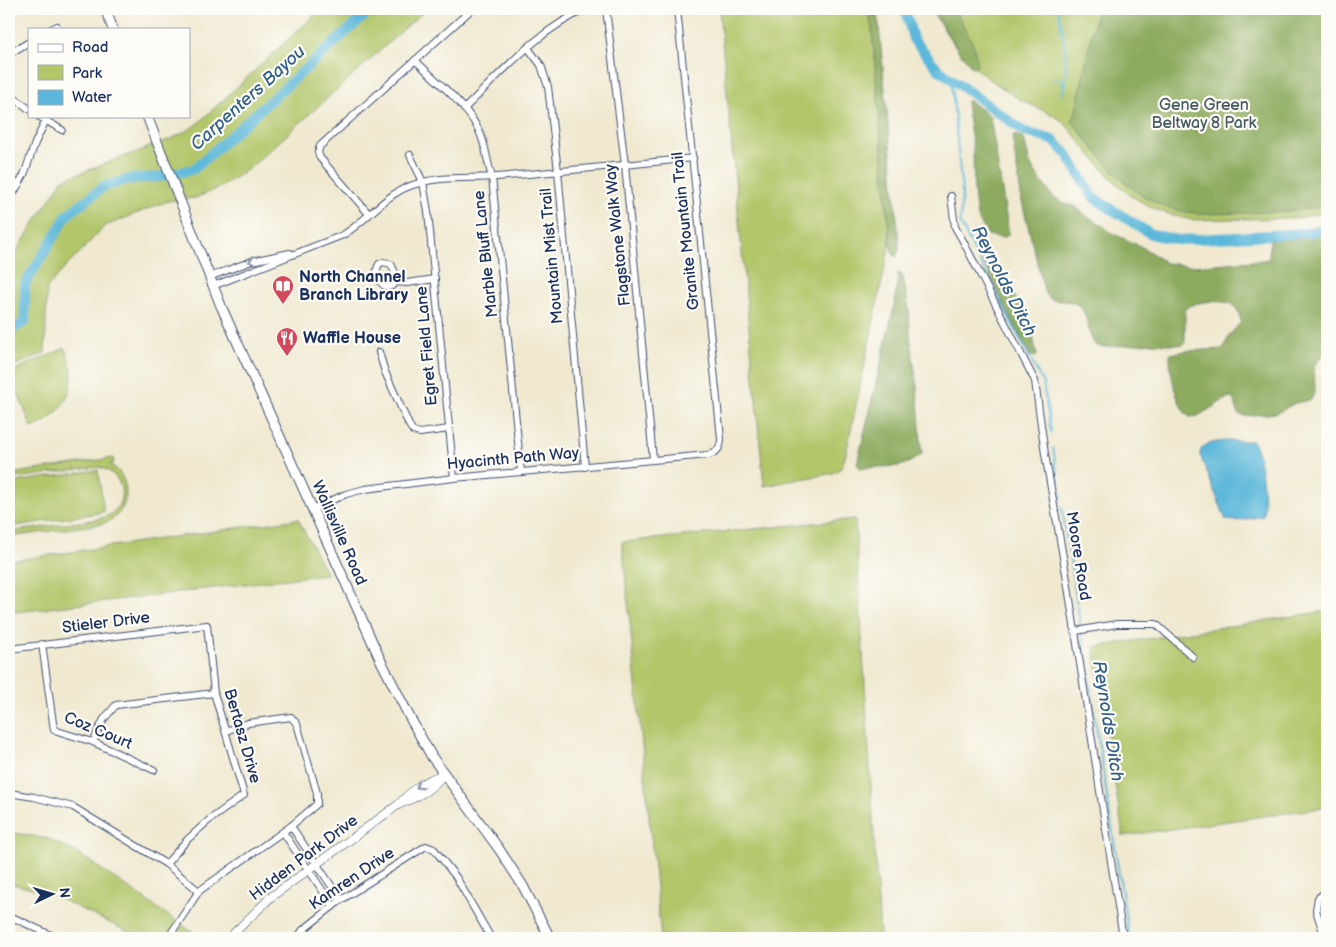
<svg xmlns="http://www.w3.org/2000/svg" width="1336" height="947" font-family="'Balsamiq Sans',sans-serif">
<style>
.green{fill:#b2c66a;stroke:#667a64}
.forest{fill:#8dab5e;stroke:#546d5e}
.water{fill:#5cb8da;stroke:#3c749c}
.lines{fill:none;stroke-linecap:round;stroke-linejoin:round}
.stream{stroke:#5cb8da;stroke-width:2}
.river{stroke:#5cb8da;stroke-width:10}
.minor-casing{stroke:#3b4b6f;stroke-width:8}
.tertiary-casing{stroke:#3b4b6f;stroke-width:9}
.secondary-casing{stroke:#3b4b6f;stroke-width:11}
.minor{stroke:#fff;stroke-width:6}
.tertiary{stroke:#fff;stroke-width:8}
.secondary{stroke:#fff;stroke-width:9}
.oneway{stroke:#8d97ae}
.labels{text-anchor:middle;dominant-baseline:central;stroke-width:4.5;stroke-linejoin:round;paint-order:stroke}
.park-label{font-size:16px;fill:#485c62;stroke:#fdfcf7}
.street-label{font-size:16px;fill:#1b2f5e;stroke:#fdfcf7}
.poi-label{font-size:16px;font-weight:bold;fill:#1b2f5e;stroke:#fdfcf7;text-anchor:start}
.water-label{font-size:18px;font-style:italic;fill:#325f89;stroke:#fdfcf7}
</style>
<rect width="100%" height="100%" fill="#fdfcf7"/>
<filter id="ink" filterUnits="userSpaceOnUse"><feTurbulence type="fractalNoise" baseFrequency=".02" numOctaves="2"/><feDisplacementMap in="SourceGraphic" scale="10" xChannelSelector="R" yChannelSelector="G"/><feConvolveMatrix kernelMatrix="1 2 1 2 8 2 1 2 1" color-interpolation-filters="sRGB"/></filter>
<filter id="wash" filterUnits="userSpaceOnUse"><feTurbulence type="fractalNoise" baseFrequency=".0096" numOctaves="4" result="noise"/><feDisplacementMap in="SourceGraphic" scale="20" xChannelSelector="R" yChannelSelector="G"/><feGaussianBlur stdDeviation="1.12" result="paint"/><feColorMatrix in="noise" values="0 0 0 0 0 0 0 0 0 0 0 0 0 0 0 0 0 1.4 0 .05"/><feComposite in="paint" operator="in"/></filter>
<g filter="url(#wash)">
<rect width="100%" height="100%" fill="#f0e9d0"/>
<!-- green -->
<g class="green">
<polygon points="321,9 426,9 250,168 217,189 195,198 168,201 105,226 47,287 45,353 9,368 9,263 62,180 173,138 195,126"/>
<polygon points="719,9 868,9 872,28 890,243 845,458 841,468 833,473 764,486"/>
<path d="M934,9H1327V212L1299,218L1192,220C1143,210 1121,192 1090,154C1081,144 1073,131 1063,122C1049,110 1031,107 1016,97C1004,89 990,80 979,71C959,55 945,32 932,11Z"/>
<path d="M65,348C68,356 72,366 72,375C72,400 54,420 32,428L11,376L12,371Z"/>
<path d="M113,458L114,463L110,464C135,480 130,517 101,524L9,537V532L99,519C129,512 129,475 99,467L9,479V474Z"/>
<polygon points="98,470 104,512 9,527 9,483"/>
<polygon points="298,519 327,574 9,613 9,561"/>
<polygon points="855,519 880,935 852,938 661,938 622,542"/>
<polygon points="1327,611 1327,807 1123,836 1094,647"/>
<polygon points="9,832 49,839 79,854 201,938 156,938 130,933 48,893 9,883"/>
</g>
<!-- forest -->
<g class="forest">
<polygon points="868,9 877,9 878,16 899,240 899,250 896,257 893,254 890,243 872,28"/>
<polygon points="936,9 955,9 974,46 977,65 973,68 960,53 936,14"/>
<path d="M1097,9H1327V205C1300,212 1272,212 1243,213C1227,213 1210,215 1194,213C1137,208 1104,163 1072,121L1075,115Z"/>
<polygon points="968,100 990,116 1008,228 1008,235 1003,238 988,235 977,217 974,193 973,148 966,104"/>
<path d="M1017,135L1024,139L1030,163L1034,171L1053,197L1065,204L1075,206L1086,216L1099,223L1112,233L1144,248L1166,263L1192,266L1264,260L1269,259L1270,240L1301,239L1327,233L1326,352L1314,366L1315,390L1311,400L1295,403L1277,413L1244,416L1238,414L1235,401L1229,397L1198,416L1190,417C1177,410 1169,369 1170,354L1185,351L1223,349L1229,336L1241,322L1239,313L1233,304C1220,300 1196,300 1185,309V342L1183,345L1152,343L1105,347L1096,346C1086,334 1090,315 1078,305C1068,297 1055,306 1045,294L1022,202L1012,137Z"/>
<path d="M975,236L979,237L990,263L1015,297L1029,320L1037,355L1036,357L1031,356C1010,318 991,279 974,239Z"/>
<polygon points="898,273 903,276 909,310 910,335 917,386 922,454 910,462 900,466 860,468 857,464 895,302"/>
</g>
<!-- water -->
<path class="water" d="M1224,441H1252C1261,450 1266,504 1263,516L1236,521L1226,520L1200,455C1200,443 1214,443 1224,441Z"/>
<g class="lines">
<!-- stream -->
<g class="stream">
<path d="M1058,9C1064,37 1070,68 1062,96"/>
<polyline points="951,77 962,192 960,223 1043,383 1051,432"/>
<polyline points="1053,78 1060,80 1063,84"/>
<polyline points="1025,132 1029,128"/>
<polyline points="1053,448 1061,499"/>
<polyline points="1062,507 1129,938"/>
</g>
<!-- river -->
<g class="river">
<polyline points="905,9 913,39 939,70 1025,132 1053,140 1067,154 1094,198 1151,234 1178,240 1308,233 1327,227"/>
<polyline points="9,331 25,322 25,284 67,215 103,187 129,179 158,177 194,169 372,9"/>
</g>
</g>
</g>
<g filter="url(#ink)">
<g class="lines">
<!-- minor casing -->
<g class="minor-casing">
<g id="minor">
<polyline points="606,9 625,165 653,459"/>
<polyline points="51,29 57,26"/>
<polyline points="528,48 541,65 548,87 558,171 585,467"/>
<polyline points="9,54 29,42"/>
<path d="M415,60C434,79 462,101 476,125C486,141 486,160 492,177L521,472"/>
<polyline points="9,94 29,109"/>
<path d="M464,109C500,74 540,28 587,9"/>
<polyline points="38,116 62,130"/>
<polyline points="410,155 423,182 428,212 454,478"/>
<polyline points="9,178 19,184"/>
<polyline points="951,196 955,227 963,241 1035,381 1045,454 1066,574 1123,938"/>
<polyline points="9,201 24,175 35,143 48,116"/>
<polyline points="369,214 320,158 318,152 320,146 472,9"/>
<polyline points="209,277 252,261 290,253"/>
<path d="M396,282V275L391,264L384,262L379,264C374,272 379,284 387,287L392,286L396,282L407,283L435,279"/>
<path d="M213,286L343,235C367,221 383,196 410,186C439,175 466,179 496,177C562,171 627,165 693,158"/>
<polyline points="379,352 385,372 409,425 413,431 420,433 449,429"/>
<path d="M312,509L346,494L365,489L454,478L708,455C718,453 721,447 721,438L677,9"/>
<polyline points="1076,631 1117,624 1156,624 1193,657"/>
<polyline points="42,644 54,730 93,742 154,770"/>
<polyline points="9,649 207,625 214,693 244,795 208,821 188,839 166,864"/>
<polyline points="93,742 104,719 116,705 214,693"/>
<polyline points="9,793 34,797 73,807 166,864 199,891"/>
<polyline points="291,826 341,900"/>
<polyline points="283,832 333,906"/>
<polyline points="9,918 14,918 57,938"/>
<polyline points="303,930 312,938"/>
<polyline points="168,938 199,891 291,826 317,804 317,793 297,724 291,717 248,723 226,731"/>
<polyline points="297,938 303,930 341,900 426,846 434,849 456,877 491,938"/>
<polyline points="1325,938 1316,910 1318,898 1327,891"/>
</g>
</g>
<!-- tertiary casing -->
<g class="tertiary-casing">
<g id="tertiary">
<path d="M400,804C418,797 431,790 443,775"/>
<path d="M231,938L234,933L271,897L398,805C412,790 424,780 444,774"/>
</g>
</g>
<!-- secondary casing -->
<g class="secondary-casing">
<g id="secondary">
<polyline points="105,9 113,29"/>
<polyline points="147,116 221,306 380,659 409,716 432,757 499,849 523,886 550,938"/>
</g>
</g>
<!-- minor -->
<use href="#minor" class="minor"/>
<!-- tertiary -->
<use href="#tertiary" class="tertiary"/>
<!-- secondary -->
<use href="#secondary" class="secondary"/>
</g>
<!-- one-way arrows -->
<defs><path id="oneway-chevron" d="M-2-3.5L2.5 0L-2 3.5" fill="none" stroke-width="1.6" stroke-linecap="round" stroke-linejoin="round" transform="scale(1.25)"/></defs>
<g class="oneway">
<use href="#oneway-chevron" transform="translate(252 261) rotate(163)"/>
<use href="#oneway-chevron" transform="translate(419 786) rotate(145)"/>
</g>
</g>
<!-- icons -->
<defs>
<g id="library-pin" transform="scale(1.125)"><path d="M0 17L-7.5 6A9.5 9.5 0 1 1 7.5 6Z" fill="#d1495b" stroke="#fdfcf7"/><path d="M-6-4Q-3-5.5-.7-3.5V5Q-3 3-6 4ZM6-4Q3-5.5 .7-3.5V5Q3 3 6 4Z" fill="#fff"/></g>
<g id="restaurant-pin" transform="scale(1.125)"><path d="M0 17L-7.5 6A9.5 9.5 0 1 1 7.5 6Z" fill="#d1495b" stroke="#fdfcf7"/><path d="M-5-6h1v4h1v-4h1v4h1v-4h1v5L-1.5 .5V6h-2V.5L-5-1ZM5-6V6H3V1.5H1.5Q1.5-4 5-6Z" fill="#fff"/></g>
</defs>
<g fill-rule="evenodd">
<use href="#library-pin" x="283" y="286"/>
<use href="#restaurant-pin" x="287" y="338"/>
</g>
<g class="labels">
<!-- park labels -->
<g class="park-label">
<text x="1204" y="105">Gene Green<tspan x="1204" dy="18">Beltway 8 Park</tspan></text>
</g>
<!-- street labels -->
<g class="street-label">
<text transform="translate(686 231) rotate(-96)">Granite Mountain Trail</text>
<text transform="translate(618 235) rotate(-96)">Flagstone Walk Way</text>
<text transform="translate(486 254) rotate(-96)">Marble Bluff Lane</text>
<text transform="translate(552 256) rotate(-95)">Mountain Mist Trail</text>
<text transform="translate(427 346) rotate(-95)">Egret Field Lane</text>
<text transform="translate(513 459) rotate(-5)">Hyacinth Path Way</text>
<text transform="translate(339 533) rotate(66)">Wallisville Road</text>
<text transform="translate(1078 556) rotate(81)">Moore Road</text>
<text transform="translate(106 623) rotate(-7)">Stieler Drive</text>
<text transform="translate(98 731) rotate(23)">Coz Court</text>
<text transform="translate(242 736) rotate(74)">Bertasz Drive</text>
<text transform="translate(304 858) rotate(-37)">Hidden Park Drive</text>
<text transform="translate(352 879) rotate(-34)">Kamren Drive</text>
</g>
<!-- poi labels -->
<g class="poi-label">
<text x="299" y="277">North Channel<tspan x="299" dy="18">Branch Library</tspan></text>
<text x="303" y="338">Waffle House</text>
</g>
<!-- water labels -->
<g class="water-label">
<text transform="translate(248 98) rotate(-42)">Carpenters Bayou</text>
<text transform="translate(1004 281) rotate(63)">Reynolds Ditch</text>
<text transform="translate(1108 721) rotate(81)">Reynolds Ditch</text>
</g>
</g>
<!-- margin -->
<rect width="1336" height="947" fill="none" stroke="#fdfcf7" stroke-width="30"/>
<!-- legend -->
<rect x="28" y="28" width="162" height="90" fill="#fdfcf7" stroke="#a3aaba"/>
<rect x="38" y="44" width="25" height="8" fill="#ffffff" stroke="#a3aaba"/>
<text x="72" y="52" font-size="15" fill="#1b2f5e">Road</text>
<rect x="38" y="65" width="25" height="15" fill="#b2c66a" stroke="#a3aaba"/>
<text x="72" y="78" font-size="15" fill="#1b2f5e">Park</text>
<rect x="38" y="90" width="25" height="15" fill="#5cb8da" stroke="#a3aaba"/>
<text x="72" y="102" font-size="15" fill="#1b2f5e">Water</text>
<!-- north arrow -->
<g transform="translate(52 894) rotate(85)" stroke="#fdfcf7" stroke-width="4" paint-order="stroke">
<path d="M0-4L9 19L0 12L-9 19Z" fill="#1b2f5e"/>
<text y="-8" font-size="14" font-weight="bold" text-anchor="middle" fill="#1b2f5e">N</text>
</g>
</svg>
